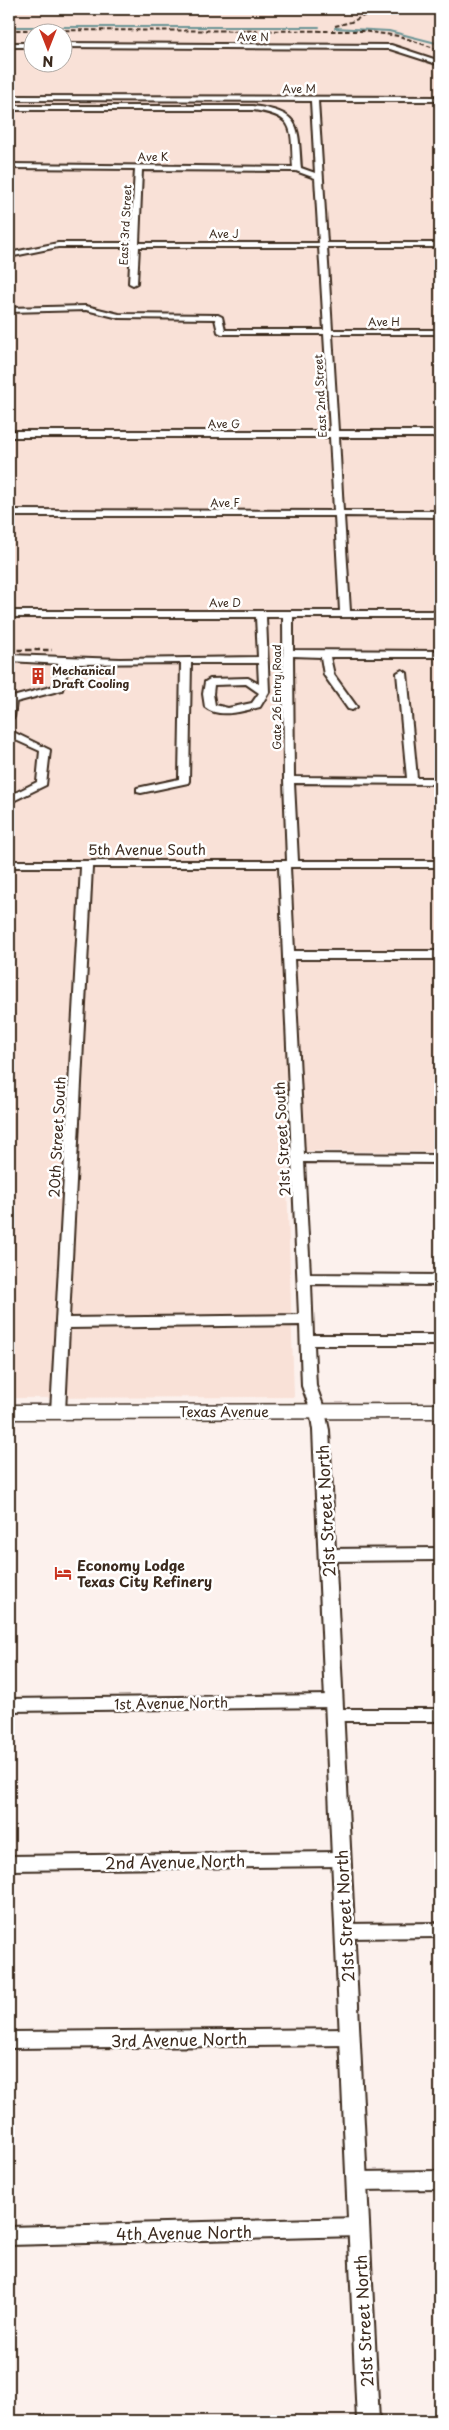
<svg xmlns="http://www.w3.org/2000/svg" width="449" height="2430" font-family="'Playpen Sans',sans-serif">
<style>
.built{fill:#f9e1d7;fill-rule:evenodd}
.lines{fill:none;stroke-linecap:round;stroke-linejoin:round}
.stream{stroke:#6c9596;stroke-width:2}
.minor-casing{stroke:#3b2a1e;stroke-width:4}
.tertiary-casing{stroke:#3b2a1e;stroke-width:4}
.secondary-casing{stroke:#3b2a1e;stroke-width:3}
.minor{fill:#fff;fill-rule:evenodd}
.tertiary{fill:#fff;fill-rule:evenodd}
.secondary{fill:#fff;fill-rule:evenodd}
.rail-far1{stroke:#3b2a1e;stroke-width:2;stroke-dasharray:4.5 2.5;stroke-linecap:butt}
.rail{stroke:#3b2a1e;stroke-width:2.5;stroke-dasharray:5.5 3;stroke-linecap:butt}
.labels{text-anchor:middle;dominant-baseline:central;stroke-width:5;stroke-linejoin:round;paint-order:stroke}
.far-street-label{font-size:11px;fill:#3b2a1e;stroke:#fff}
.far-poi-label{font-size:11px;font-weight:bold;fill:#3b2a1e;stroke:#fff;text-anchor:start}
.street-label{font-size:14px;fill:#3b2a1e;stroke:#fff}
.poi-label{font-size:14px;font-weight:bold;fill:#3b2a1e;stroke:#fff;text-anchor:start}
.near-street-label{font-size:16px;fill:#3b2a1e;stroke:#fff}
</style>
<rect width="100%" height="100%" fill="#fcf1ed"/>
<filter id="ink" filterUnits="userSpaceOnUse"><feTurbulence type="fractalNoise" baseFrequency=".02" numOctaves="2"/><feDisplacementMap in="SourceGraphic" scale="10" xChannelSelector="R" yChannelSelector="G"/><feConvolveMatrix kernelMatrix="1 2 1 2 8 2 1 2 1" color-interpolation-filters="sRGB"/></filter>
<g filter="url(#ink)">
<!-- built -->
<path class="built" d="M9,9H440V1152L286,1151L294,1397L9,1398ZM32,32H62V62H32Z"/>
<g class="lines">
<!-- stream -->
<g class="stream">
<polyline points="9,27 319,27"/>
<polyline points="335,28 389,31 440,44"/>
</g>
<!-- minor casing -->
<g class="minor-casing">
<g id="minor">
<rect x="9" y="43" width="23" height="4"/>
<polygon points="62,43 391,45 440,61 440,65 390,49 62,47"/>
<path d="M9,96L440,97V101H318L327,243H440V247H327L332,330H440V334H332L338,431H440V437H339L343,511H440V517L344,516L350,611H440V617H293V650L440,651V657H330L334,675L357,707L352,710L348,709L324,675L321,657L293,656L294,777L407,778L397,673L402,670L407,673L417,778H440V784L294,783L298,861H440V867H290L294,951H440V959H294L304,1154L440,1155V1163L304,1162L310,1274L440,1275V1285L311,1284L313,1335H440V1345H314L316,1386L325,1411L323,1415H313L311,1411L302,1386L300,1325L69,1328L65,1412L63,1416H53L51,1412L81,867H9V861H287L284,780L283,617H266L269,692L260,707C243,711 219,719 205,707L203,694L205,682L210,679L248,678L259,684L258,663H191L189,781L188,783L141,793L137,792V788L179,779L181,663L73,664L68,669L62,690L16,702L14,717L9,720V698L54,686L58,668L62,664L9,661V655L120,659L258,657L256,617H9V611H340L335,516H9V510L334,511L330,437H9V431H330L324,334H222L218,332L215,319L119,318L86,310L9,312V308L86,306L119,314L218,315L222,317L225,330H324L319,247H139L137,283L133,285L129,283L131,247H58L9,257V253L58,243H131L135,169L9,168V164L293,167C291,128 296,116 253,110H9V106H253C301,113 298,124 301,168L315,173L311,101L9,100ZM142,170L296,171L315,178L319,243H139ZM246,684L259,693L252,703L228,708L215,705L213,694L214,685ZM92,867H279L299,1315L69,1318Z"/>
<polygon points="9,730 50,750 46,785 9,803 9,796 37,782 40,751 9,737"/>
<polygon points="440,1548 440,1560 327,1561 322,1559 320,1555 322,1551 327,1549"/>
<polygon points="334,1695 339,1696 341,1701 339,1706 334,1707 9,1711 9,1699"/>
<polygon points="335,1709 440,1709 440,1721 335,1721 330,1720 327,1715 330,1710"/>
<polygon points="341,1852 347,1854 349,1859 347,1864 341,1866 9,1870 9,1856"/>
<polygon points="440,1923 440,1937 345,1938 339,1936 337,1931 339,1926 345,1924"/>
<polygon points="350,2029 356,2031 358,2037 356,2043 350,2045 9,2048 9,2032"/>
<polygon points="440,2171 440,2189 356,2190 350,2187 347,2181 350,2175 356,2172"/>
<polygon points="359,2218 365,2221 368,2227 365,2233 359,2236 9,2245 9,2227"/>
</g>
</g>
<!-- tertiary casing -->
<g class="tertiary-casing">
<polygon id="tertiary" points="318,1405 324,1407 329,1430 379,2421 357,2421 313,1430 310,1411 312,1407"/>
</g>
<!-- secondary casing -->
<g class="secondary-casing">
<polygon id="secondary" points="440,1404 440,1418 9,1419 9,1405"/>
</g>
<!-- minor -->
<use href="#minor" class="minor"/>
<!-- tertiary -->
<use href="#tertiary" class="tertiary"/>
<!-- secondary -->
<use href="#secondary" class="secondary"/>
<!-- rail-far1 -->
<g class="rail-far1">
<polyline points="335,26 351,22 378,9"/>
<polyline points="9,30 362,31 399,36 440,50"/>
</g>
<!-- rail -->
<polyline class="rail" points="9,650 52,650"/>
</g>
</g>
<!-- icons -->
<defs>
<g id="building-bare" transform="scale(1.35)"><path d="M-4-6H4V6H1V3H-1V6H-4ZM-2.5-4.3h1.7v1.8h-1.7ZM.8-4.3h1.7v1.8H.8ZM-2.5-1h1.7V.8h-1.7ZM.8-1h1.7V.8H.8Z" fill="#c8321e" stroke="#fff" stroke-width="2.5" paint-order="stroke"/></g>
<g id="hotel-bare" transform="scale(1.35)"><path d="M-6-4.5h1.5V1H6V5H4.5V3h-9V5H-6ZM-4 0a1.8 1.8 0 1 1 3.6 0ZM.5 0V-2.5h3Q6-2.5 6 0Z" fill="#c8321e" stroke="#fff" stroke-width="2.5" paint-order="stroke"/></g>
</defs>
<g fill-rule="evenodd">
<use href="#building-bare" x="38" y="676"/>
<use href="#hotel-bare" x="63" y="1573"/>
</g>
<g class="labels">
<!-- far-street labels -->
<g class="far-street-label">
<text x="253" y="36">Ave N</text>
<text x="299" y="88">Ave M</text>
<text x="153" y="156">Ave K</text>
<text transform="translate(125 225) rotate(-87)">East 3rd Street</text>
<text x="224" y="233">Ave J</text>
<text x="384" y="321">Ave H</text>
<text transform="translate(320 396) rotate(-93)">East 2nd Street</text>
<text x="224" y="423">Ave G</text>
<text x="225" y="502">Ave F</text>
<text x="225" y="602">Ave D</text>
<text transform="translate(276 697) rotate(-90)">Gate 26 Entry Road</text>
</g>
<!-- far-poi labels -->
<g class="far-poi-label">
<text x="52" y="670">Mechanical<tspan x="52" dy="13">Draft Cooling</tspan></text>
</g>
<!-- street labels -->
<g class="street-label">
<text x="147" y="849">5th Avenue South</text>
<text transform="translate(57 1137) rotate(-87)">20th Street South</text>
<text transform="translate(282 1139) rotate(-93)">21st Street South</text>
<text x="224" y="1411">Texas Avenue</text>
<text transform="translate(171 1703) rotate(-1)">1st Avenue North</text>
</g>
<!-- poi labels -->
<g class="poi-label">
<text x="77" y="1565">Economy Lodge<tspan x="77" dy="16">Texas City Refinery</tspan></text>
</g>
<!-- near-street labels -->
<g class="near-street-label">
<text transform="translate(325 1511) rotate(-93)">21st Street North</text>
<text transform="translate(175 1861) rotate(-1)">2nd Avenue North</text>
<text transform="translate(344 1916) rotate(-93)">21st Street North</text>
<text transform="translate(179 2039) rotate(-1)">3rd Avenue North</text>
<text transform="translate(184 2232) rotate(-1)">4th Avenue North</text>
<text transform="translate(363 2321) rotate(-93)">21st Street North</text>
</g>
</g>
<!-- margin -->
<rect width="449" height="2430" fill="none" stroke="#fff" stroke-width="30"/>
<rect x="15" y="15" width="419" height="2400" fill="none" stroke="#3b2a1e" stroke-width="2" filter="url(#ink)"/>
<!-- north arrow -->
<g transform="translate(48 48) rotate(180)"><circle r="24" fill="#ffffff" stroke="#b1aaa5"/>
<path d="M0-4L9 19L0 12L-9 19Z" fill="#c8321e"/>
<text y="-8" font-size="14" font-weight="bold" text-anchor="middle" fill="#3b2a1e">N</text>
</g>
</svg>
